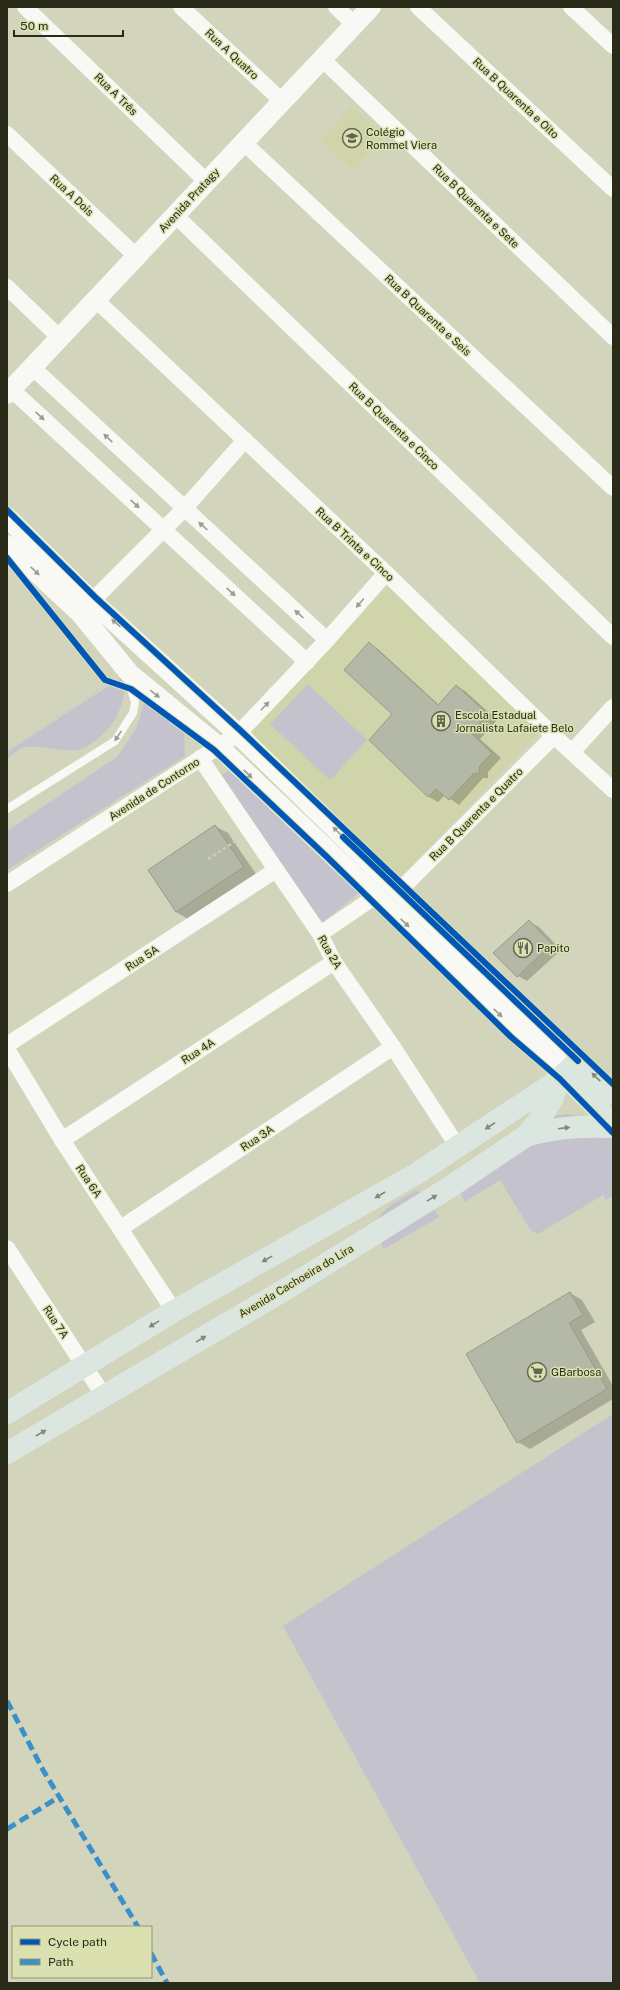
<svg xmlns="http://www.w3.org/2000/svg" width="620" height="1990" font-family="'Public Sans',sans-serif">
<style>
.built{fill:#cfd4aa}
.green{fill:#c4c2cc}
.shadow{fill:#0003}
.building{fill:#b3b9a6;stroke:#969c88}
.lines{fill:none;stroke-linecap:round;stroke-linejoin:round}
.path{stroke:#cccdc5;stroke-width:2.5;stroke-dasharray:3 3;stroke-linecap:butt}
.service{stroke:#f8f9f5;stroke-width:8}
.minor{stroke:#f8f9f5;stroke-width:16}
.tertiary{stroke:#f8f9f5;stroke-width:20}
.primary{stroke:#dce6e0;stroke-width:22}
.quiet{stroke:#3b90c9;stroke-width:5;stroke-dasharray:10 5;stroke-linecap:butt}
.cycleway-casing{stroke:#dae0b0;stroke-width:8}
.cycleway{stroke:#0057b8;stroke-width:6}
.oneway{fill:#9b9c92}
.oneway2{fill:#82887c}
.labels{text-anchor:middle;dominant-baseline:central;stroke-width:3;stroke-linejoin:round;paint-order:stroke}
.street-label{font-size:11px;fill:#292b18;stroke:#dae0b0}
.poi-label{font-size:11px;fill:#292b18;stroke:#dae0b0;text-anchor:start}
</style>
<rect width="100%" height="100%" fill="#d2d5bb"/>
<!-- built -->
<g class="built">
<polygon points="351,106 384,136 353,170 321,141"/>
<polygon points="389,586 541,730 407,871 400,874 248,734"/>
</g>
<!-- green -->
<g class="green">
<path d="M121,678L124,681C128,708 106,739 81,749C68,754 39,744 25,747C19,748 12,755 7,759V752Z"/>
<polygon points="308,684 367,740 330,780 270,724"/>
<polygon points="145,699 184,734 185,756 7,870 7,831 117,757 136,729"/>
<polygon points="232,768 360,892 321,924 222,775"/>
<path d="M567,1114C591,1117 596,1124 613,1140V1196L606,1200L603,1195L538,1234L531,1231L500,1180L465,1202L461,1194L460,1183L552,1116Z"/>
<path d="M415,1191L424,1193L439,1217L384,1249C378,1239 374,1219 385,1210C393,1202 405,1197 415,1191Z"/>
<polygon points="613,1414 613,1983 480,1983 283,1626"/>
</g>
<!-- shadow -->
<g class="shadow">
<polygon points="369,644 378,649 439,705 456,686 465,691 497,720 480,739 501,758 488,772 488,778 483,778 459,805 445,795 438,802 429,797 370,740 394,714"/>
<polygon points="215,826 228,833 256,874 188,919 176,912"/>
<polygon points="530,922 539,927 561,950 527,981 518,976"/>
<polygon points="570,1293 582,1300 595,1322 581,1330 613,1386 613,1399 530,1449 518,1442"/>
</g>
<!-- building -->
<g class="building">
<polygon points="369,642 438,705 456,685 488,714 471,733 492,753 479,767 480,773 473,774 449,800 436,789 428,797 369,740 392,714 344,670"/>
<polygon points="215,825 244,867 176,912 148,870"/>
<polygon points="529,920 552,944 517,977 493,953"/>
<polygon points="570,1292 583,1315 569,1323 607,1389 517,1443 466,1354"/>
</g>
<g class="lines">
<!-- path -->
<g class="path">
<polyline points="7,752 112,680"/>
<polyline points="208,859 237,840"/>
</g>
<!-- service -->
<polyline class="service" points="7,809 115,741 133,713 135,702 131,689 130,677"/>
<!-- minor -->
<g class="minor">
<polyline points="25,7 207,182"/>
<polyline points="181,7 282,101"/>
<polyline points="336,7 355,25"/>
<polyline points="418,7 613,189"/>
<polyline points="571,7 613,46"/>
<polyline points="322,59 613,337"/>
<polyline points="7,134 136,256"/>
<polyline points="243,142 613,488"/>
<polyline points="175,215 613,637"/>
<polyline points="7,287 60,338"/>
<polyline points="96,300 386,573 554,736 613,790"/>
<polyline points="32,367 327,640"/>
<polyline points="11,389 307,662"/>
<polyline points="83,610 184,509 245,440"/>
<polyline points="572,752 613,707"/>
<polyline points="200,758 320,934 334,962 393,1047 458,1147"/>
<polyline points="7,884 238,734 327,640 386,573"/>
<polyline points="399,891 554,736"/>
<polyline points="320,934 376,896"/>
<polyline points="7,1045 276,870"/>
<polyline points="7,1049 62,1140 174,1311"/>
<polyline points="62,1140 334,962"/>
<polyline points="121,1228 393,1047"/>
<polyline points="7,1248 104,1396"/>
</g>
<!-- tertiary -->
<g class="tertiary">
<polyline points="7,394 371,7"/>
<polyline points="7,517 92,601 238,734 363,856 578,1061"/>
<polyline points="7,545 80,613 130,674 219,747 564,1075"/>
</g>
<!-- primary -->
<g class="primary">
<polyline points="564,1075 613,1124"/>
<path d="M526,1136C555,1127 583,1126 613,1127"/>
<polyline points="7,1413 174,1311 416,1174 557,1081 578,1061 613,1094"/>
<polyline points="7,1453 286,1289 450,1187 526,1136 540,1119 553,1098 557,1081"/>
</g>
<!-- quiet -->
<g class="quiet">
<polyline points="7,1701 43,1770 138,1927"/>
<polyline points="7,1829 59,1797"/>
<polyline points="151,1953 167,1983"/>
</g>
<!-- cycleway casing -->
<g class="cycleway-casing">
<g id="cycleway">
<polyline points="7,510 95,597 241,731 613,1084"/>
<polyline points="7,558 105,680 131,689 214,750 327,857 511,1037 560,1079 613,1133"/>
<polyline points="343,837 578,1061"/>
</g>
</g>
<!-- cycleway -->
<use href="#cycleway" class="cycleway"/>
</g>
<!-- one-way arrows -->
<defs><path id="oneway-solid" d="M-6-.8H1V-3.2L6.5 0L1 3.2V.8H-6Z"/></defs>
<g class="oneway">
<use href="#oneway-solid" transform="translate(40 416) rotate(43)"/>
<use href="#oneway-solid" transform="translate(108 438) rotate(-137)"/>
<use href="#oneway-solid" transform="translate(135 504) rotate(43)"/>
<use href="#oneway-solid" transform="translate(203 526) rotate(-138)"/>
<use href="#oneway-solid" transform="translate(35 571) rotate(43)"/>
<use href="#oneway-solid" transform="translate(231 592) rotate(43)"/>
<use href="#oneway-solid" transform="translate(360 603) rotate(131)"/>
<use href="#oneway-solid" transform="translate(299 614) rotate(-138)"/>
<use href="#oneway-solid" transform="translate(116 623) rotate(-138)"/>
<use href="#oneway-solid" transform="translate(155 694) rotate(39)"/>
<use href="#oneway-solid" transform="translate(265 706) rotate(-46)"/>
<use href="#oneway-solid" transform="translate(118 736) rotate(124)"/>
<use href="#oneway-solid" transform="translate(248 774) rotate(44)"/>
<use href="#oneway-solid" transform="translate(337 831) rotate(-135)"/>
<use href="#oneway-solid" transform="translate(405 923) rotate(44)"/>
<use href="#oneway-solid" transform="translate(498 1013) rotate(44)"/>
</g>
<g class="oneway2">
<use href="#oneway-solid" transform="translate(596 1077) rotate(-136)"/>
<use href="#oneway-solid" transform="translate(490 1126) rotate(147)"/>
<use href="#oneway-solid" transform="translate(564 1128) rotate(-7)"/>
<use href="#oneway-solid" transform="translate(380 1195) rotate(150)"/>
<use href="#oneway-solid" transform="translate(432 1198) rotate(-31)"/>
<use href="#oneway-solid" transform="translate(267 1259) rotate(151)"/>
<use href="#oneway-solid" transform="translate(154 1324) rotate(148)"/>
<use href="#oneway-solid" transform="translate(201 1339) rotate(-31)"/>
<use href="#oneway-solid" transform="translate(41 1433) rotate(-30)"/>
</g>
<!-- icons -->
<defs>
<g id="school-ring" transform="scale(1)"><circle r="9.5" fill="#dae0b0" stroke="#646651" stroke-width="1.5"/><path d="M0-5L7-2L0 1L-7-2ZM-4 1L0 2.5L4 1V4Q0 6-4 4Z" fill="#646651"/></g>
<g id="building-ring" transform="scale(1)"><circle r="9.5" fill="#dae0b0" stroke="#646651" stroke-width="1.5"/><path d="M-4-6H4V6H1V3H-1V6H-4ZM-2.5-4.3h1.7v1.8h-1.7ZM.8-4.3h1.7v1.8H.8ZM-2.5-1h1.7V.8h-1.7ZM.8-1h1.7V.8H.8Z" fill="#646651"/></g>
<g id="restaurant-ring" transform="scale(1)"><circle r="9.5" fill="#dae0b0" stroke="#646651" stroke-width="1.5"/><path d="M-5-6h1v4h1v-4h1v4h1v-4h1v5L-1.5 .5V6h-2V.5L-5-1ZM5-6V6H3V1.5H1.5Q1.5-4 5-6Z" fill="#646651"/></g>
<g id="supermarket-ring" transform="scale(1)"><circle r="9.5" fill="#dae0b0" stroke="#646651" stroke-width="1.5"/><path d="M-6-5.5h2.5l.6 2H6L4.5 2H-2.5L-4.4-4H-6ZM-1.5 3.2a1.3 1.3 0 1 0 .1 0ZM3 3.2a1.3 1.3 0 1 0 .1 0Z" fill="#646651"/></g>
</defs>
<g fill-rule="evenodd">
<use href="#school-ring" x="352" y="138"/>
<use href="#building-ring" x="441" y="721"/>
<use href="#restaurant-ring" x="523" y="948"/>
<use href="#supermarket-ring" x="537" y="1372"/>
</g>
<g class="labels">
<!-- street labels -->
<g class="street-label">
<text transform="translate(232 54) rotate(43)">Rua A Quatro</text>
<text transform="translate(116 94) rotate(44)">Rua A Três</text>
<text transform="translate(516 98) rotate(43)">Rua B Quarenta e Oito</text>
<text transform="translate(72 195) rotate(43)">Rua A Dois</text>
<text transform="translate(189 200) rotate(-47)">Avenida Pratagy</text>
<text transform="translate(476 206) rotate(44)">Rua B Quarenta e Sete</text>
<text transform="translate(428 315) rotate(43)">Rua B Quarenta e Seis</text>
<text transform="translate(394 426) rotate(44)">Rua B Quarenta e Cinco</text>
<text transform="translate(355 544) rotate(43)">Rua B Trinta e Cinco</text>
<text transform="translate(154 789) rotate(-33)">Avenida de Contorno</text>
<text transform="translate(476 814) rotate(-45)">Rua B Quarenta e Quatro</text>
<text transform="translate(330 952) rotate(60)">Rua 2A</text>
<text transform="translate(142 958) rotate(-33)">Rua 5A</text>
<text transform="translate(198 1051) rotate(-33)">Rua 4A</text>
<text transform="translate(257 1138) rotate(-34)">Rua 3A</text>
<text transform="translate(89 1181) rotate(56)">Rua 6A</text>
<text transform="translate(296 1281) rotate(-31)">Avenida Cachoeira do Lira</text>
<text transform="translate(56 1322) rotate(57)">Rua 7A</text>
</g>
<!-- poi labels -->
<g class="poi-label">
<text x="366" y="132">Colégio<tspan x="366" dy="13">Rommel Viera</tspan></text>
<text x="455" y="715">Escola Estadual<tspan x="455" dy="13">Jornalista Lafaiete Belo</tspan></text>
<text x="537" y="948">Papito</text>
<text x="551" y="1372">GBarbosa</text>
</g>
</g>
<!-- border -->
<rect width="620" height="1990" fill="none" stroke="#292b18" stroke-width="16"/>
<!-- legend -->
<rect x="12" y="1926" width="140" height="52" fill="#dae0b0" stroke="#939873"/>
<rect x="20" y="1939" width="20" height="6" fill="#0057b8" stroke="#939873"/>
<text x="48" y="1946" font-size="12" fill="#292b18">Cycle path</text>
<rect x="20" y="1959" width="20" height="6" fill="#3b90c9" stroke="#939873"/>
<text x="48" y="1966" font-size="12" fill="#292b18">Path</text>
<!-- scale -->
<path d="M14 30v6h109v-6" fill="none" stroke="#292b18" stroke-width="2"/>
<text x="20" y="30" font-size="12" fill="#292b18" stroke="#dae0b0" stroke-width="3" paint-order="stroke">50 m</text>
</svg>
